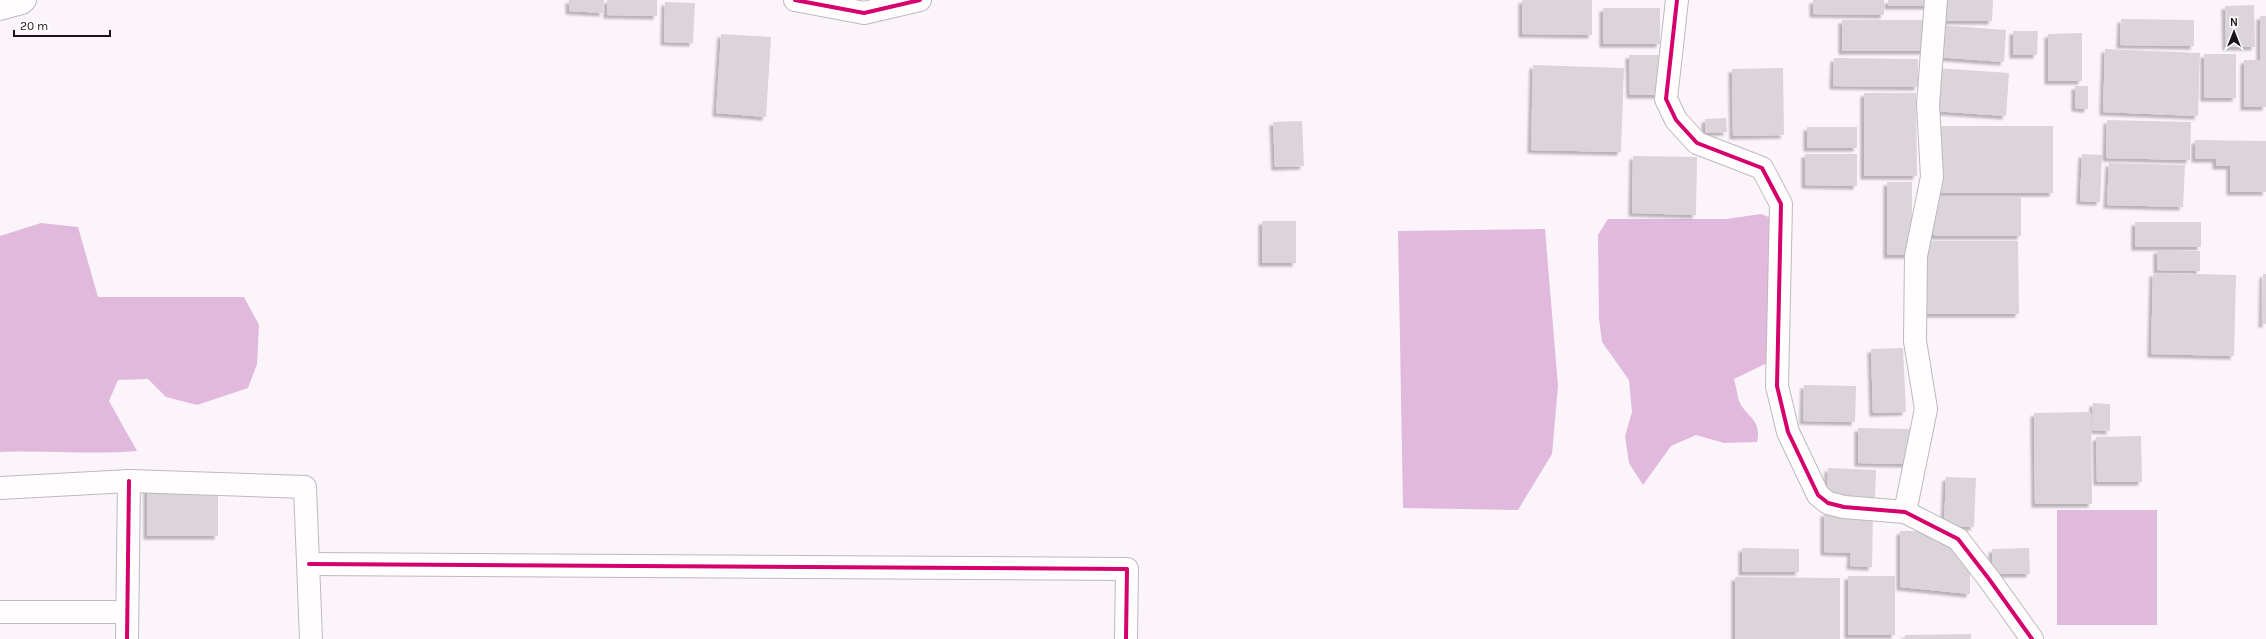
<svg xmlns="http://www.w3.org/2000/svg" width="2266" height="639" font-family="Karla,sans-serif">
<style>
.water{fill:#e1b9dc}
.building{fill:#dbd4da;filter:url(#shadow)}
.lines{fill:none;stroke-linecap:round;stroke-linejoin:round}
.street-casing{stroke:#c0b8be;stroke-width:24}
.street{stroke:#fffdfe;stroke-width:22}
.cycleway-casing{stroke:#fff;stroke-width:6}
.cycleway{stroke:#d6006c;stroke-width:4}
</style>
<defs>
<filter id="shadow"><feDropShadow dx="-3.5" dy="3.5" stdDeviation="1" flood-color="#0004"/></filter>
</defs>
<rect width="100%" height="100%" fill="#fcf4fb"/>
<!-- water -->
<g class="water">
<path d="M1761,214L1771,218L1769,362L1734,379C1736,386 1737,394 1739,401C1747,418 1762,419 1757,442L1724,443L1696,435L1671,446L1643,485L1629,463L1625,436L1632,412L1629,380L1602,342L1599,319L1598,235L1608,219H1726Z"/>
<path d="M41,223L78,227L98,297H244L259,325L257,364L248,388L197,405L166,397L148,379L118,380L109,401L137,451C91,455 46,450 0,452V236Z"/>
<polygon points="1545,229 1558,386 1552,454 1518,510 1403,508 1398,231"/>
<rect x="2057" y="510" width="100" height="115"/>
</g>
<!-- building -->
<g class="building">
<polygon points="569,0 604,0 603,13 569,11"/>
<polygon points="607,0 657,0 657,16 607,15"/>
<polygon points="1522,0 1592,0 1592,35 1522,34"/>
<polygon points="1813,0 1884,0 1884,15 1813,14"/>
<rect x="1888" y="0" width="41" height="6"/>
<polygon points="1945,0 1993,0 1992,21 1944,21"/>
<polygon points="665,2 695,3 693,43 664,42"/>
<polygon points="2254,5 2255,47 2226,47 2225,6"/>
<rect x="1603" y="8" width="57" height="36"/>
<polygon points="2260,16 2266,16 2266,107 2244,107 2244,60 2260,60"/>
<polygon points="2121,19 2194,20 2194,46 2120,45"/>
<rect x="1842" y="20" width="83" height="31"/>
<polygon points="1939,25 2006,30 2004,62 1936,57"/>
<polygon points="2013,31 2038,31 2037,55 2013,55"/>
<polygon points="2082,33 2082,81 2048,81 2048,34"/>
<polygon points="721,34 771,37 766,117 716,113"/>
<polygon points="2105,49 2200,53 2198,116 2103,112"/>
<rect x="2204" y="54" width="32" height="44"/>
<polygon points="1629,55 1659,55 1659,95 1630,95"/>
<polygon points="1834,58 1918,59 1918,87 1833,86"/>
<polygon points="1533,65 1624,68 1621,152 1531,150"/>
<polygon points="1783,68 1784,135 1733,136 1732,69"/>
<polygon points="1936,68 2009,73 2006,116 1933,111"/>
<polygon points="2075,86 2088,86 2088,109 2075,108"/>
<polygon points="1864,93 1916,93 1917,176 1864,176"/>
<polygon points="1726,118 1727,132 1705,133 1705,119"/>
<polygon points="2107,120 2191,122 2190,160 2106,158"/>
<polygon points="1302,121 1304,166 1275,167 1273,122"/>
<rect x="1936" y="126" width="117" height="67"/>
<rect x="1807" y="127" width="50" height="21"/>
<polygon points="2195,140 2266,141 2266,192 2230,192 2230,166 2216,166 2216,159 2195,159"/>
<polygon points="1805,154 1857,154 1857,186 1805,185"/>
<polygon points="2082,154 2102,155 2100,202 2080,201"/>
<polygon points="1633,156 1697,157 1696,215 1632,213"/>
<polygon points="2109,163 2185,165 2183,207 2107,205"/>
<rect x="1887" y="182" width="25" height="73"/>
<polygon points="1933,196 2021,196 2021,236 1934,236"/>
<rect x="1262" y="221" width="34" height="42"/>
<rect x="2135" y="222" width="66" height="25"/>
<polygon points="1925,241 2018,241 2019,314 1926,314"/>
<polygon points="2157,250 2200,251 2200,271 2157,270"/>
<polygon points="2153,273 2236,275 2234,356 2151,354"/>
<polygon points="2263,274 2266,274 2266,324 2262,324"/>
<polygon points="1903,348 1906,412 1873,413 1871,349"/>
<polygon points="1804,385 1856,386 1855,422 1803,421"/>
<polygon points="2093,403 2110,404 2110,431 2092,430"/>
<polygon points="2091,412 2092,504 2035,504 2034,413"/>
<polygon points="1858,428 1911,429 1910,464 1858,463"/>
<polygon points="2141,436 2142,482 2097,482 2096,437"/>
<polygon points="1828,468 1876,470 1875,499 1827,498"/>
<polygon points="1946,477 1976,478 1974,527 1944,526"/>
<rect x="147" y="486" width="71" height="50"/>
<polygon points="1824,513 1873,514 1872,567 1850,566 1851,553 1824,552"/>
<polygon points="1900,531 1931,531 1970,562 1970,594 1900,587"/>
<polygon points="1742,548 1799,549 1799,572 1742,572"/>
<polygon points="2029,548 2030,574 1993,574 1992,549"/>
<rect x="1848" y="576" width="47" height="59"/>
<polygon points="1735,577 1840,578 1840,639 1735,639"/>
<polygon points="1971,634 1971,639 1905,639 1905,635"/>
</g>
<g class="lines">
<!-- street casing -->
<g class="street-casing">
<g id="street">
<polyline points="795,0 864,13 920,0"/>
<polyline points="1677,0 1666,99 1676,120 1697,143 1762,168 1781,204 1777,386 1788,432 1818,495 1828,503 1844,507 1905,512 1958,539 1989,579 2032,639"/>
<polyline points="0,9 22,3 25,0"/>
<polyline points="0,488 129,481 305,487 311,639"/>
<polyline points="1905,512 1926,409 1915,341 1916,256 1932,177 1928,104 1936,0"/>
<polyline points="309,564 1127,569 1126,639"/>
<polyline points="0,612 127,612"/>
<polyline points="127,639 129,481"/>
</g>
</g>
<!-- street -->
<use href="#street" class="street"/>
<!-- cycleway casing -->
<g class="cycleway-casing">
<g id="cycleway">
<polyline points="795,0 864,13 920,0"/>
<polyline points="1677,0 1666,99 1676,120 1697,143 1762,168 1781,204 1777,386 1788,432 1818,495 1828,503 1844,507 1905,512 1958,539 1989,579 2032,639"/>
<polyline points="309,564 1127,569 1126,639"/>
<polyline points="127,639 129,481"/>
</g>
</g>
<!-- cycleway -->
<use href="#cycleway" class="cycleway"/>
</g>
<!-- north arrow -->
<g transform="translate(2234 32)" stroke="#ffffff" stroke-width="3" paint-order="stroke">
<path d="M0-3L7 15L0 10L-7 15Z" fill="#1b141a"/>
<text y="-6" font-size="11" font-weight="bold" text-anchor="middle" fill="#1b141a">N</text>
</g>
<!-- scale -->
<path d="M14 30v6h96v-6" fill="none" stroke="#1b141a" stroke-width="2"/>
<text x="20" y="30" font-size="12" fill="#1b141a" stroke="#ffffff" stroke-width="3" paint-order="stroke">20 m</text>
</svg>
